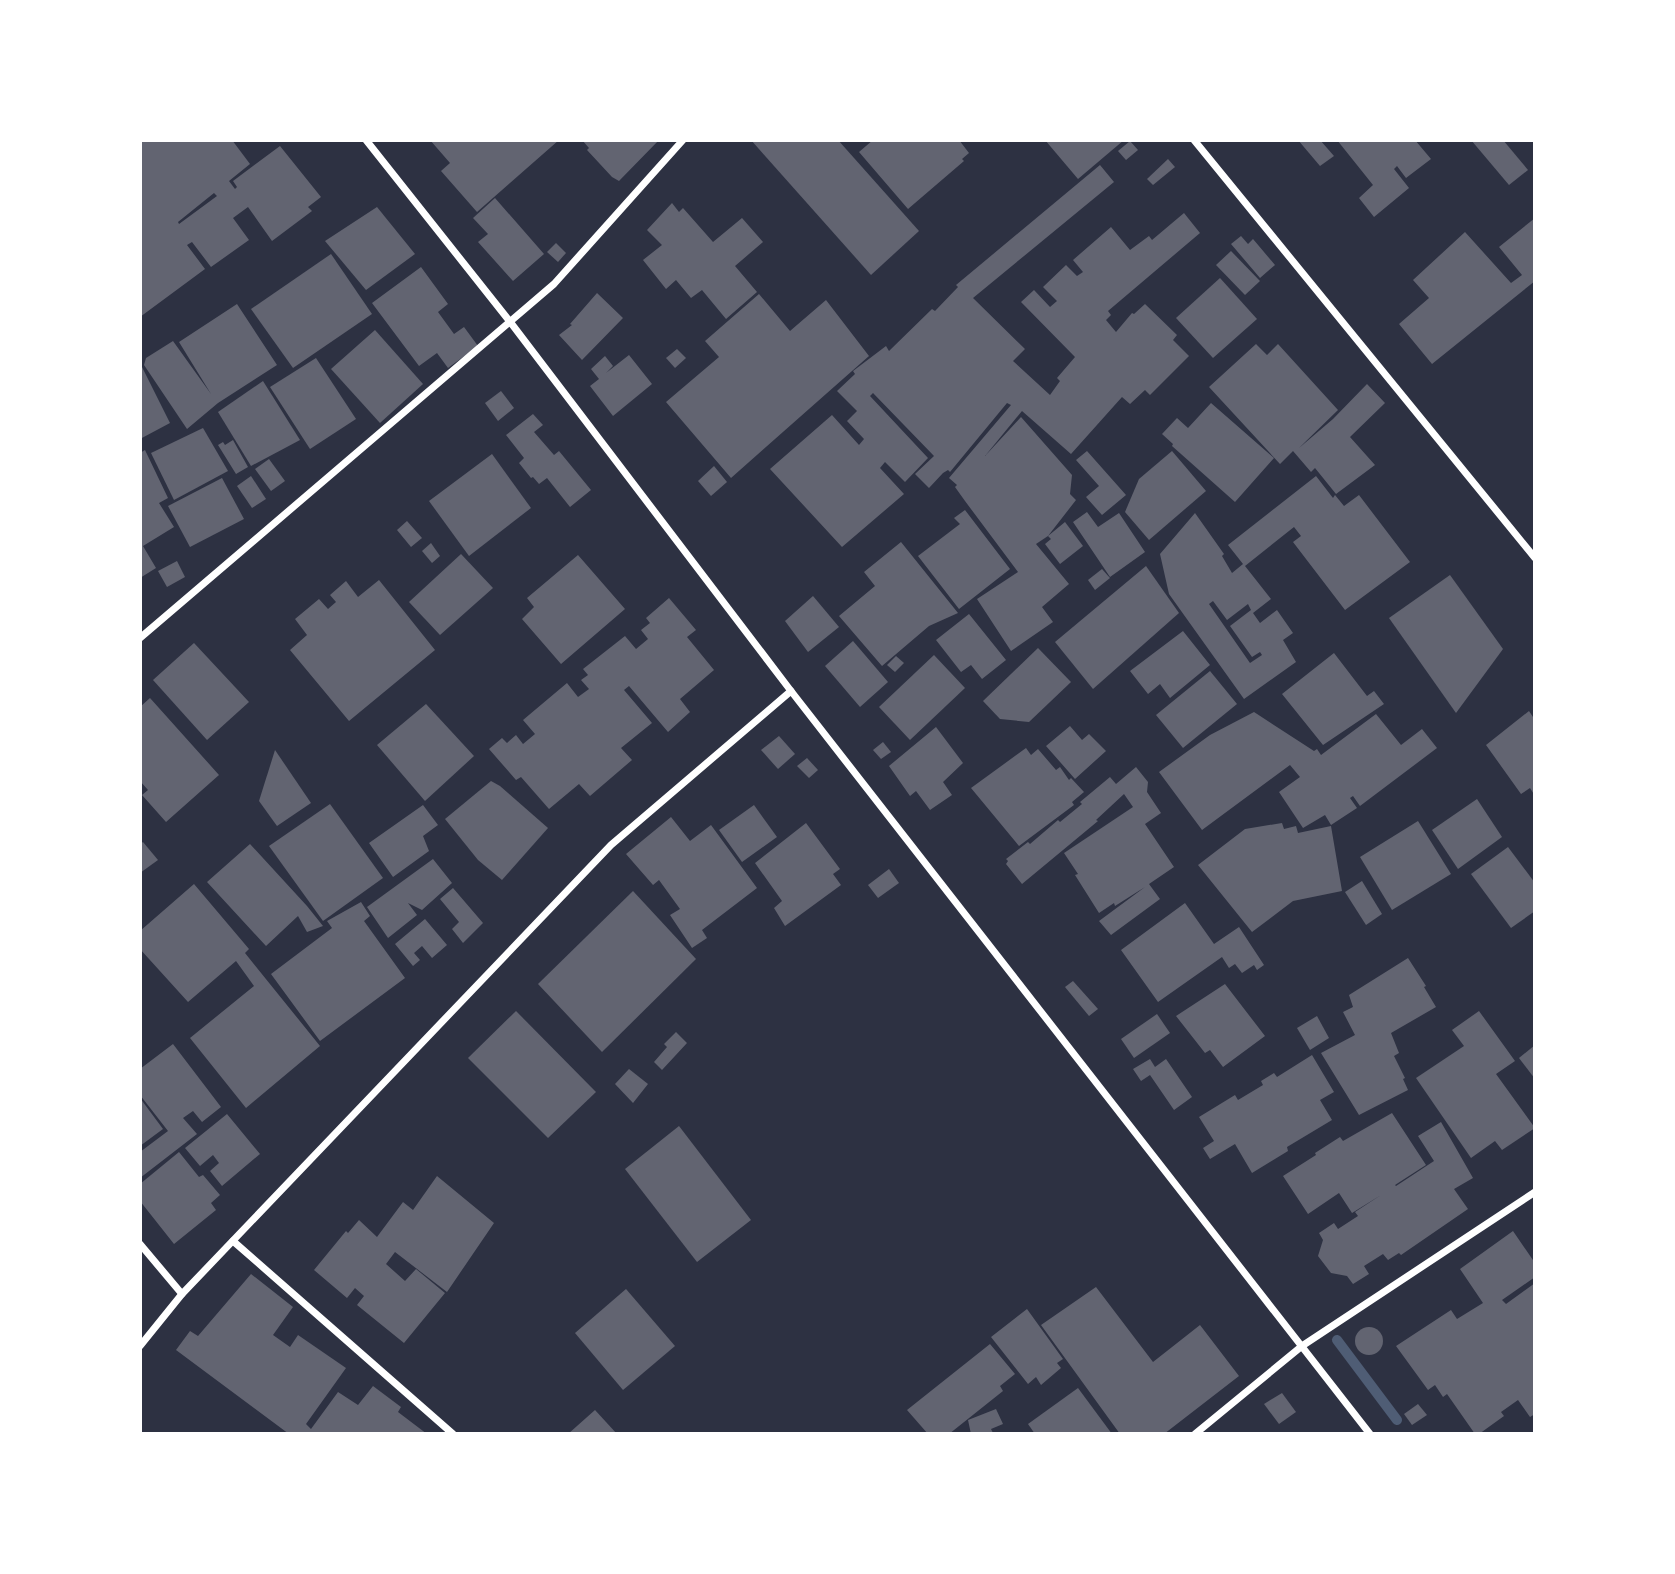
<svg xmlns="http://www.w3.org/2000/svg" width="1675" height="1574" font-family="Commissioner,sans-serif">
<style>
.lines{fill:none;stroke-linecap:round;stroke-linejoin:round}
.stream{stroke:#4f5d75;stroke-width:10}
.building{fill:#626471;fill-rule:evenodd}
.minor{stroke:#fff;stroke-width:7}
</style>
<rect width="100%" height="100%" fill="#2d3142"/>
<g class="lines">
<!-- stream -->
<polyline class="stream" points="1337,1340 1397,1420"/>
</g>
<!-- building -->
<g class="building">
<path d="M140,140H232L250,164L229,181L235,189L237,187L233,181L280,146L321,197L308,207L312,211L272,241L248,207L233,218L249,240L211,267L192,242L187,245L205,269L140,317ZM214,193L217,196L179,224L178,222Z"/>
<polygon points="430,140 559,140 477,212 441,171 450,163"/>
<polygon points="582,140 659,140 619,181 612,177 587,150 589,148"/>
<polygon points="751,140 838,140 919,231 871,275"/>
<polygon points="873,140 959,140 969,153 962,159 964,161 908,209 859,152"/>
<polygon points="1045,140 1124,140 1078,179"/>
<polygon points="1298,140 1320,140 1334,156 1320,166"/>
<polygon points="1337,140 1415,140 1431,159 1406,178 1397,166 1394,169 1409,188 1374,217 1359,198 1373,185"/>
<polygon points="1471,140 1503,140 1528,170 1509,185"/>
<polygon points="1130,141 1138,150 1126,160 1118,151"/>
<polygon points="1168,159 1175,167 1153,185 1147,179"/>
<polygon points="1100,165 1114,182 973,298 1025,349 1013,361 1050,395 1060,381 1057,378 1075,357 1021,302 1034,290 1050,307 1057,301 1043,287 1066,265 1077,276 1083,272 1073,260 1111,227 1130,250 1149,236 1152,240 1184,213 1200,233 1108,311 1111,315 1106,320 1116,332 1132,313 1134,314 1145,304 1177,335 1173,340 1189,356 1150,395 1145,390 1130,404 1122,397 1071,454 1022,411 985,456 1021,417 1072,475 1070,494 1076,500 1048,536 1065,522 1083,546 1060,564 1045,544 1051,539 1048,536 1036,544 1069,584 1042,607 1053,622 1011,651 977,599 1018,572 965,501 955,487 957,485 949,478 1011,405 1007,403 950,472 948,470 943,473 929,488 915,474 934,456 873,393 870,396 928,458 905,482 885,462 880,468 904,494 842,547 770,469 832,415 859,445 864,439 847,421 857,411 837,391 855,374 853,371 886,346 889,351 932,309 935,311 958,287 956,285"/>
<polygon points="495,198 544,254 513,281 478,242 488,234 473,218"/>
<polygon points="672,203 679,212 683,208 713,242 742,218 763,242 735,266 757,292 726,319 702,290 691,298 676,280 666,289 643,260 662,245 647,230"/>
<polygon points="377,207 415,254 366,290 325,241"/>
<polygon points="1535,218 1535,281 1432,364 1399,324 1429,298 1413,280 1465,232 1511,283 1522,275 1499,247"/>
<polygon points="1241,236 1248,244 1253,239 1275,265 1260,278 1231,244"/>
<polygon points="556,243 566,253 558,262 547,252"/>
<polygon points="1231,251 1260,281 1245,295 1216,265"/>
<polygon points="331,254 372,314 293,368 251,309"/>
<polygon points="421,267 448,304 438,312 454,334 464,327 478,346 448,368 437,353 419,366 372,303"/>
<polygon points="1220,278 1257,319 1213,358 1176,318"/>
<polygon points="597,293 623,318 582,360 559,335 572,325 570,324"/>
<polygon points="759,294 790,331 826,300 869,356 731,478 666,402 719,357 705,341"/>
<polygon points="237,304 277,365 218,403 187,429 144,365 146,358 173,341 211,394 179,342"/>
<polygon points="375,330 423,384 380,423 331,369"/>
<polygon points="1256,344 1267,355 1278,344 1338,410 1299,448 1333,419 1367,384 1385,403 1350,437 1375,465 1336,494 1315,468 1311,472 1293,451 1280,464 1209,387"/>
<polygon points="677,349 686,358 675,368 666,358"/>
<polygon points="629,355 652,384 613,416 590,386 599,379 591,369 605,356 613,366 606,373"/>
<polygon points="316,358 356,419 310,449 270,387"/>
<polygon points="140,363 170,423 140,439"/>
<polygon points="263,381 300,440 251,466 218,412"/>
<polygon points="501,391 514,408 498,421 485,403"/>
<polygon points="1211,403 1274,458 1235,502 1172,446 1173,444 1162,434 1177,418 1188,428"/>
<polygon points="533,414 543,425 534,432 554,455 559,451 591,490 570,507 547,478 539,484 533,477 531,478 519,463 524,458 506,435"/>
<polygon points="203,428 228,471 174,500 151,453"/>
<polygon points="233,440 248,467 236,474 218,445 223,442 225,445"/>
<polygon points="145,450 168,498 159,503 174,527 143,546 156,568 140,578 140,453"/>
<polygon points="1087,451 1126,495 1102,515 1086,497 1099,486 1076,460"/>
<polygon points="1172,451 1206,491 1149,540 1125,512 1139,479"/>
<polygon points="492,454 531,508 469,556 429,501"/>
<polygon points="269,459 285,481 271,491 255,469"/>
<polygon points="714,466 727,482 711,496 698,481"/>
<polygon points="251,476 266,499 252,508 237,486"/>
<path d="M1316,476L1333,498L1335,495L1344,506L1359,495L1410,562L1345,610L1293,542L1301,536L1294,527L1245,566L1271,599L1253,613L1260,623L1277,610L1293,633L1283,640L1296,662L1244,699L1169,594L1160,554L1195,513L1224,554L1222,556L1232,573L1243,564L1228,545ZM1213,601L1227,620L1248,604L1251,610L1230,626L1252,657L1260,652L1262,655L1250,663L1209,604Z"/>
<polygon points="222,478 244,519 190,547 168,506"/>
<polygon points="965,510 1010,569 959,609 918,556 960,524 954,518"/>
<polygon points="1087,512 1098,527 1119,513 1145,552 1110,577 1073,522"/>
<polygon points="407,521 422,538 411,547 397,530"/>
<polygon points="901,542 958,613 929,626 882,666 839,616 875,586 864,572"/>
<polygon points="431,543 440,556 432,563 422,551"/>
<polygon points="461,554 493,588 440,635 409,602"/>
<polygon points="578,555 625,609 561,664 522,619 534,607 527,598"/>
<polygon points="177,561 185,577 167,587 158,571"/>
<polygon points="1146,566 1179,613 1093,689 1055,642"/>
<polygon points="1102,569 1110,578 1095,590 1088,580"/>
<polygon points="1450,575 1503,649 1456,713 1389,618"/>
<polygon points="379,580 435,650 349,721 290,650 307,635 295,619 319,599 328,609 336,602 330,595 346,581 358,597"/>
<polygon points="813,596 839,627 808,652 785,621"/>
<polygon points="669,598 696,630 687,637 714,670 680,699 690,712 668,732 629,686 624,690 652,723 621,748 632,760 590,796 579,784 549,809 521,777 516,780 489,749 502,738 507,743 516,735 523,744 535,734 523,720 567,683 578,697 589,689 581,680 588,675 583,669 625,636 636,649 648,639 641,630 650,623 646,618"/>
<polygon points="969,614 1006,660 982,679 971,665 961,672 936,640"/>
<polygon points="1183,631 1210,665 1170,698 1160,684 1148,694 1130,671"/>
<polygon points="853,641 888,682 860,707 825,666"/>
<polygon points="194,643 249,702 207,740 153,680"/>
<polygon points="1038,648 1071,682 1029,722 1000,719 983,701"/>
<polygon points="1334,653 1367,696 1374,691 1384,704 1323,745 1282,694"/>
<polygon points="934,655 965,688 910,740 879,707"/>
<polygon points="896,656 904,663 895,672 887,665"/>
<polygon points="1210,671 1237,704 1183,748 1156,715"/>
<polygon points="150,698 219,775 166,822 142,795 148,790 140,781 140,707"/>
<polygon points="426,704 474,756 425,801 377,745"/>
<polygon points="1529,711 1535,720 1535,796 1530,788 1521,794 1486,745"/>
<polygon points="1254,712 1314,751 1317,749 1321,755 1376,714 1401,745 1422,729 1437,748 1360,806 1353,796 1350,798 1357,808 1331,825 1325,815 1303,828 1279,792 1300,777 1290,765 1202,830 1159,772 1210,735"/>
<polygon points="1070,726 1082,740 1089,734 1106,751 1075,779 1046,746"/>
<polygon points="936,727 963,763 943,782 952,795 930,810 916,791 910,796 889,766"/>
<polygon points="779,736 795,754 778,769 761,750"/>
<polygon points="883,742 891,752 881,759 873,750"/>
<polygon points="1026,748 1031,755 1038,749 1056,770 1060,767 1069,780 1071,778 1084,792 1072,802 1074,805 1019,846 971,788"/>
<polygon points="275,750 311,803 277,826 259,801"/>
<polygon points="807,758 818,770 809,778 797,766"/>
<polygon points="1136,767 1148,782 1147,792 1161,813 1145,824 1174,867 1149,884 1160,899 1111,935 1099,921 1145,887 1115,906 1114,903 1099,913 1075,875 1078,874 1064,853 1133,807 1124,794 1096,820 1098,821 1022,884 1006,864 1008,861 1006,859 1028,842 1030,844 1058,820 1060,822 1082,804 1080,802 1110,777 1116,784"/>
<polygon points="491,781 500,786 548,828 502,880 478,860 445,819"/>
<polygon points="1477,799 1502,837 1458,869 1432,830"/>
<polygon points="330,804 383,878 323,921 269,846"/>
<polygon points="423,805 438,825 423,836 429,851 393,877 369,843"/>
<polygon points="754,805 777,837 742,862 719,830"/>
<polygon points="671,817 690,841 711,825 757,888 702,930 707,938 692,948 670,915 680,909 659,880 653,885 626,854"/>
<polygon points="1418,821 1451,874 1392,910 1360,857"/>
<polygon points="806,823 840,869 833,874 841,885 785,926 774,908 782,901 755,863"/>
<polygon points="1282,823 1284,829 1296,826 1298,833 1331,826 1342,891 1293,901 1252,932 1198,865 1245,829"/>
<polygon points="143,842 158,860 140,873 140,844"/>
<polygon points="250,844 307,906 323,926 307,932 298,916 266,946 207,882"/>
<polygon points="1508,847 1535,883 1535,911 1511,928 1471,874"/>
<polygon points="433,859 452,883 422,910 408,903 417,915 388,938 367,907"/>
<polygon points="889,869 899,883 878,898 868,885"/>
<polygon points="1362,881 1382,914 1366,925 1345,892"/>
<polygon points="194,884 249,949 245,953 320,1046 246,1108 190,1038 254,986 236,961 188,1002 140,949 140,931"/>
<polygon points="453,888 483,923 463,943 452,929 459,922 440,899"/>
<polygon points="633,891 696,959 602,1052 538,984"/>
<polygon points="361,902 370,916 364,921 405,978 320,1041 271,974 332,928 327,921"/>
<polygon points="1185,903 1214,944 1239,927 1264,965 1257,970 1254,965 1242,973 1235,964 1229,968 1222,957 1158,1002 1121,950"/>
<polygon points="425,919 447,945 432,958 422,946 414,953 420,960 413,966 395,944"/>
<polygon points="1408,958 1426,986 1424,987 1436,1007 1391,1033 1399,1053 1394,1056 1405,1078 1403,1079 1408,1090 1359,1115 1321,1053 1355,1035 1343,1012 1353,1007 1349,995"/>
<polygon points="1073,981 1098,1009 1089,1016 1065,987"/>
<polygon points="1225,984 1265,1036 1223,1067 1210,1050 1205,1053 1176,1016"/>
<polygon points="516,1011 596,1092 548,1138 468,1058"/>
<polygon points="1479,1011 1515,1061 1496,1074 1535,1128 1502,1150 1495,1141 1471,1158 1416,1078 1464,1046 1452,1030"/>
<polygon points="1157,1014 1170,1033 1134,1058 1121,1039"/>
<polygon points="1317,1016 1329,1038 1310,1050 1297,1028"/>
<polygon points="676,1032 687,1043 662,1070 654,1062 667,1047 664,1044"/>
<polygon points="173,1044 221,1107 202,1122 193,1111 183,1118 197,1134 140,1178 140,1152 168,1131 140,1095 140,1069"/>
<polygon points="1535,1045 1535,1079 1519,1058"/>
<polygon points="1312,1055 1334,1092 1320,1100 1332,1120 1287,1147 1288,1151 1252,1173 1235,1144 1210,1159 1203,1148 1214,1141 1199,1117 1235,1095 1238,1100 1263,1085 1261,1081 1274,1073 1277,1077"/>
<polygon points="1150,1059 1155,1067 1166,1059 1192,1097 1174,1110 1150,1075 1141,1081 1133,1069"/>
<polygon points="629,1069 648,1084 633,1103 615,1084"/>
<polygon points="140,1098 163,1129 140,1146"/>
<polygon points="1392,1113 1426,1165 1395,1185 1396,1186 1434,1161 1418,1136 1441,1122 1473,1178 1454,1189 1468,1209 1401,1255 1399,1253 1388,1260 1383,1254 1364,1266 1369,1274 1353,1284 1347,1276 1331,1273 1318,1256 1323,1240 1319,1233 1334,1223 1338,1229 1358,1216 1355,1212 1381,1195 1352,1213 1339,1193 1308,1214 1283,1176 1316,1155 1315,1153 1340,1137 1343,1141"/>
<polygon points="227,1114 260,1154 222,1186 210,1171 219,1163 213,1155 200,1166 185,1148"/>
<polygon points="679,1126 751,1220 697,1262 625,1169"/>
<polygon points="179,1152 199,1177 203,1175 220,1195 211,1203 216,1210 174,1244 140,1201 140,1184"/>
<polygon points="437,1176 494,1223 447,1292 395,1252 386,1264 405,1281 416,1269 445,1293 404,1343 357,1305 364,1296 355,1288 347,1298 314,1270 346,1231 348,1233 359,1220 377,1237 403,1202 413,1210"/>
<polygon points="1513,1231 1535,1263 1535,1277 1502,1300 1506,1304 1535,1283 1535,1414 1530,1417 1518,1400 1501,1412 1504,1416 1479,1434 1475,1434 1447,1394 1443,1397 1435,1385 1428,1390 1396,1346 1451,1310 1457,1319 1483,1303 1460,1269"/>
<polygon points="251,1274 293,1307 273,1335 290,1347 298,1335 346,1368 306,1424 311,1429 338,1392 358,1405 373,1386 401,1407 398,1412 427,1434 289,1434 176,1350 190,1331 198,1336"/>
<polygon points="1096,1287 1153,1362 1200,1325 1239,1376 1164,1434 1120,1434 1041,1325"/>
<polygon points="626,1289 675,1346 623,1390 575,1333"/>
<polygon points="1027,1309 1063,1359 1057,1363 1061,1368 1041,1385 1036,1377 1028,1384 991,1337"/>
<circle cx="1369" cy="1341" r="14"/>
<polygon points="990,1344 1015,1374 1000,1386 1003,1391 949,1434 928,1434 907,1410"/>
<polygon points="1078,1388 1112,1434 1035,1434 1028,1424"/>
<polygon points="1282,1393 1296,1412 1279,1424 1264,1404"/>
<polygon points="1418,1404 1427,1415 1412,1425 1404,1414"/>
<polygon points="996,1409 1003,1424 991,1429 993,1433 991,1434 971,1434 968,1420"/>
<polygon points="595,1410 617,1434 568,1434"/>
</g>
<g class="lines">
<!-- minor -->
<g class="minor">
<polyline points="366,140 511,323 791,691 1370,1434"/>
<polyline points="1194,140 1535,558"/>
<polyline points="140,638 554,284 683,140"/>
<polyline points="233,1241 453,1434"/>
<polyline points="140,1244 182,1294"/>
<polyline points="140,1346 182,1294 611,845 791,691"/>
<polyline points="1195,1434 1302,1346 1535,1192"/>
</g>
</g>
<!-- border -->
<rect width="1675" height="1574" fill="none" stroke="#ffffff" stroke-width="284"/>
</svg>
